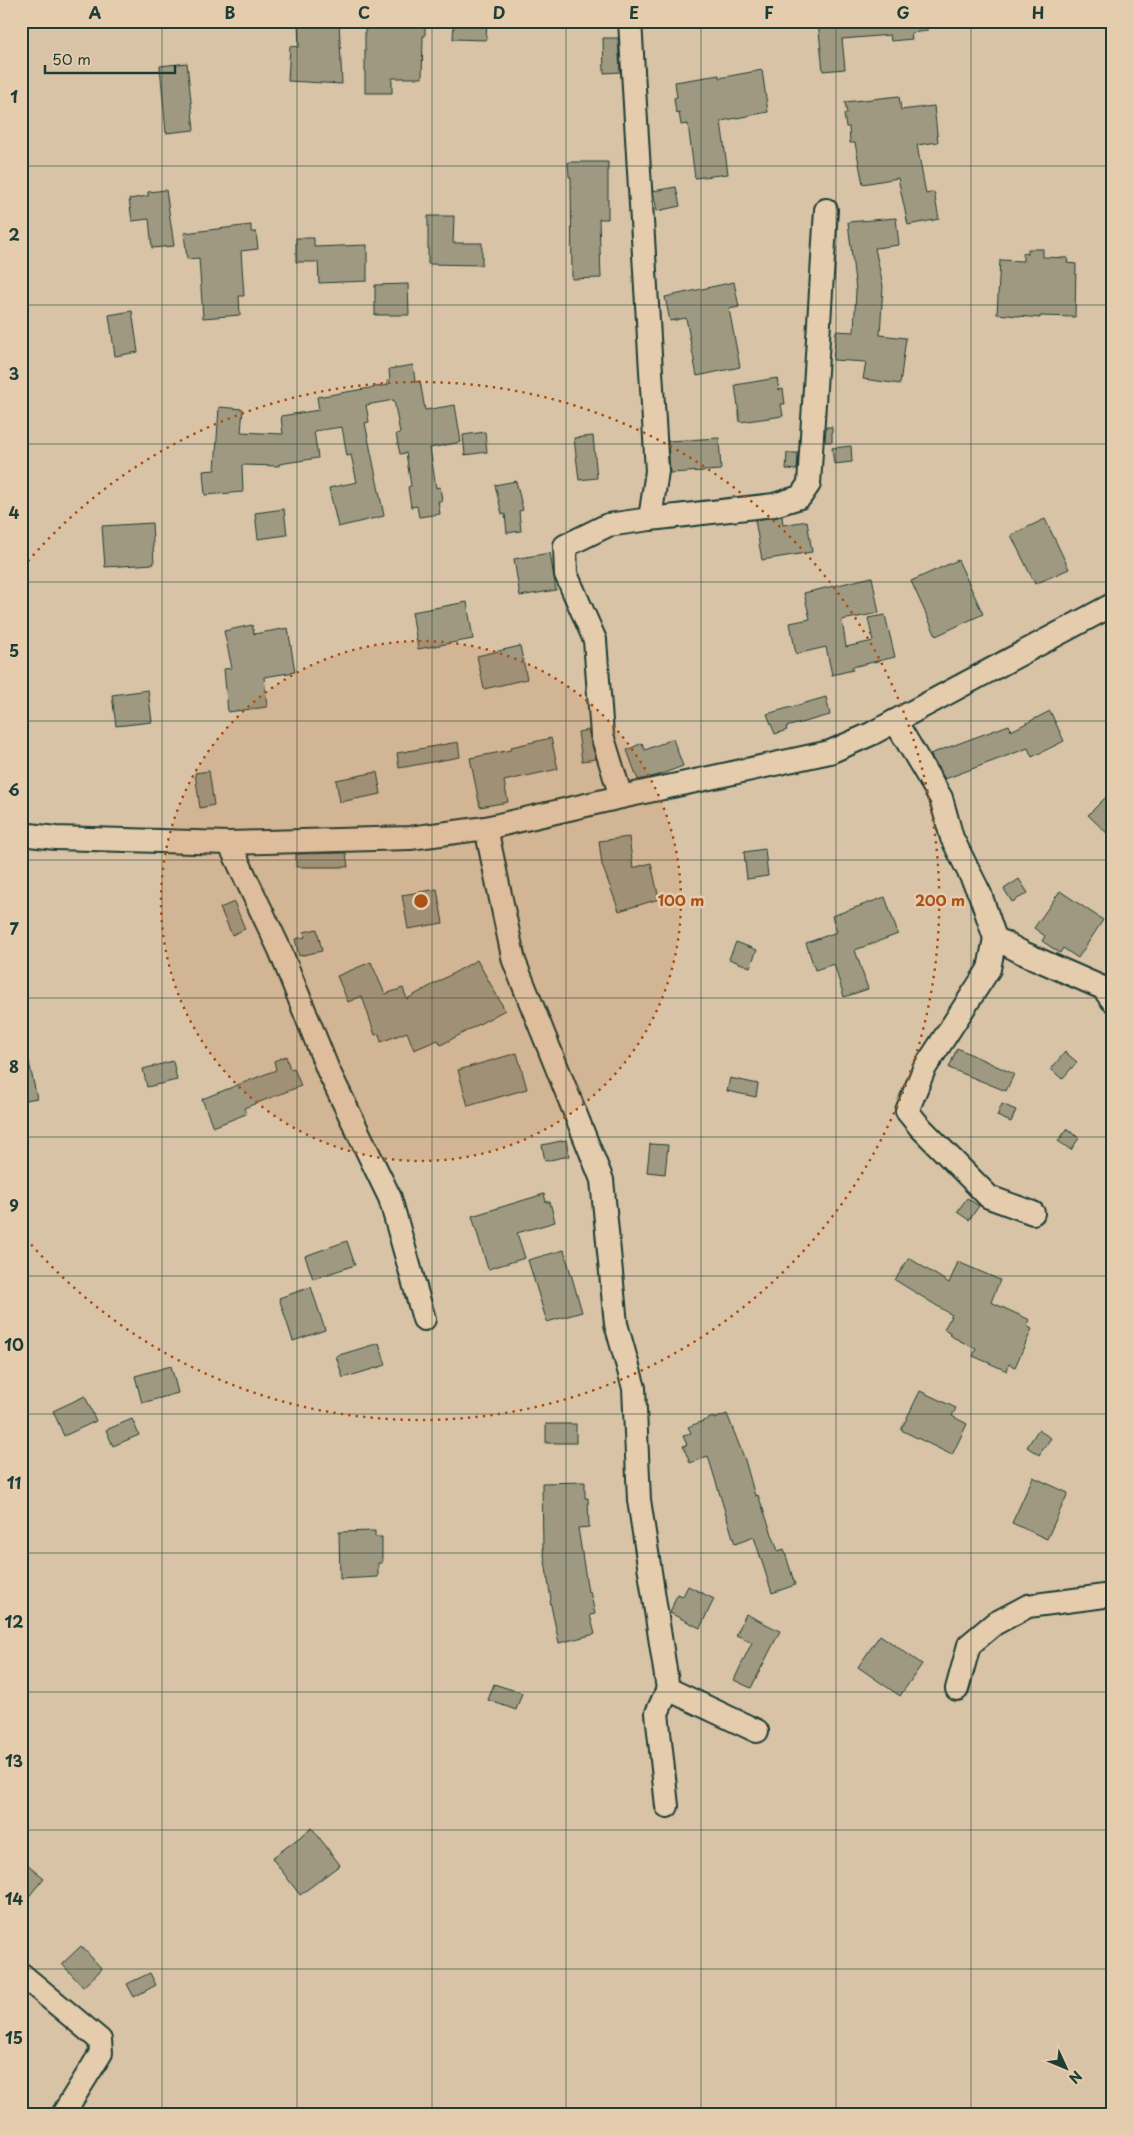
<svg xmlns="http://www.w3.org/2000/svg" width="1133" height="2135" font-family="'Playpen Sans',sans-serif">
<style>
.building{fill:#9f9982;stroke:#1f3d34}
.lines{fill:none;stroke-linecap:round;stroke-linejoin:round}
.minor-casing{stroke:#1f3d34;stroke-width:26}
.minor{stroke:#e4ccad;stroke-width:22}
.grid{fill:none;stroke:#1f3d34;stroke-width:1;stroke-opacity:0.55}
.ring{fill:none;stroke:#ac5118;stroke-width:2.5;stroke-dasharray:2.5 5}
.centre{fill:#ac5118;stroke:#e4ccad;stroke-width:2.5}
.ring-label{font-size:15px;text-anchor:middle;font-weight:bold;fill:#ac5118;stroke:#e4ccad;stroke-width:5;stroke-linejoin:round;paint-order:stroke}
.neatline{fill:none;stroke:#1f3d34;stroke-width:2}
.grid-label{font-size:16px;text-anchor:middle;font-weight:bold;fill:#1f3d34}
</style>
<rect width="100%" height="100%" fill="#d8c3a6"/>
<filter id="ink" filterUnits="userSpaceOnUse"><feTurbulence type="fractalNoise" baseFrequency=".02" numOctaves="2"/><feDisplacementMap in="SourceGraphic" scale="10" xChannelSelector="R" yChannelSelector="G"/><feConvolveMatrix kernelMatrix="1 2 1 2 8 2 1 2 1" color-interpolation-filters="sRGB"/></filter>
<g filter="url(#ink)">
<!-- building -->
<g class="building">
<polygon points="298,21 339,21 342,84 288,81 290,46 299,47"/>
<polygon points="365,21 425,21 425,36 423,36 422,78 392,78 392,93 365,93"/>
<polygon points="454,21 487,21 486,40 453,39"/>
<polygon points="818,21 926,21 927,31 911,33 912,39 891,41 890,35 842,39 845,69 823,71"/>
<polygon points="603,38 618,38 620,72 604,73"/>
<polygon points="187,63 194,130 166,133 160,66"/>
<polygon points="762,70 768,112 721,121 728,174 695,178 688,124 681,125 679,112 676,113 674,98 677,97 675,82 719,75 719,78"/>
<polygon points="899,96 901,110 934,106 938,142 917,145 926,194 934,192 939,219 908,225 898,178 863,184 855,143 850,143 849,127 846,127 844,114 847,114 845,102"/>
<polygon points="568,162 608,162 608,219 599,219 601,278 572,279 571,177 569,177"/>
<polygon points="676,187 680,206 657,211 653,191"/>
<polygon points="166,190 174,246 152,248 149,219 132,221 129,199 148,196 148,192"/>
<polygon points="428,216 454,216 453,243 482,243 482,265 428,264"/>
<polygon points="896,218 899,245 875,248 883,286 880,335 906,338 900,384 863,379 866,362 833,360 836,331 854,332 856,290 848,222"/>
<polygon points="251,225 251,232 256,232 258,249 241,251 244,296 239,296 240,315 203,318 199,258 187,259 184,233"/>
<polygon points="296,238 314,238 314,247 367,245 367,281 319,283 318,262 296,262"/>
<polygon points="1028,249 1043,249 1043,257 1068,258 1067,263 1076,264 1075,317 1040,316 1040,318 997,314 1000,260 1023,261 1023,253 1028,254"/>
<polygon points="734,282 739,307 729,309 740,367 697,376 686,318 670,321 665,297"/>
<polygon points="408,284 409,315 375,315 375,285"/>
<polygon points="132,311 138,352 115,356 109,315"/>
<polygon points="413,365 415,382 420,381 425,410 455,405 461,442 430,448 436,488 440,487 442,501 438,501 440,514 419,517 417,506 411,507 408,487 411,486 406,453 400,454 396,434 400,433 394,400 366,405 369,422 365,423 384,516 338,527 329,488 357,482 351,455 347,456 342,427 314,431 318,458 279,464 279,466 242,465 243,492 205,495 203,471 215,470 219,407 243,409 241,432 283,434 281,416 319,410 317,397 388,385 387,381 390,380 389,369"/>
<polygon points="777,378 779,390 783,389 785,404 781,404 783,416 740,422 735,385"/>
<polygon points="826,427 832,427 832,442 825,442"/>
<polygon points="485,432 487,452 465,455 463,435"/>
<polygon points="593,436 597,478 579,480 574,438"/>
<polygon points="719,438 721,470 670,473 668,441"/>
<polygon points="851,446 852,462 834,464 832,448"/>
<polygon points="787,453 798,453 797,470 786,469"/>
<polygon points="516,481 523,510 519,511 521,531 507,533 505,514 502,514 495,485"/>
<polygon points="284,509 287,535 258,539 255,513"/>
<polygon points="782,516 783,525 807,521 812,552 762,560 755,520"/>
<polygon points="1045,519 1069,569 1035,584 1011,535"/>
<polygon points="152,523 154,564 105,567 102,526"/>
<polygon points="550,553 556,590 520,596 514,559"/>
<polygon points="958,560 983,614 936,636 911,581"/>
<polygon points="872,577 879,613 842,620 846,647 873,641 868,618 885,615 895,657 852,667 853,670 832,675 826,647 796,654 790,623 810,619 804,593"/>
<polygon points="467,602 473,639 418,649 412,612"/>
<polygon points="252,625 254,634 288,628 295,672 264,677 267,707 228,712 224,669 232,668 224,631"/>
<polygon points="520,646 527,679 484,689 477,656"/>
<polygon points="148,690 152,722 116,726 112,695"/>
<polygon points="826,697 830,715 786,727 787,730 775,734 767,714"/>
<polygon points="1050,711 1064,741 1032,757 1028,748 945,779 930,754 1009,725 1011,731"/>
<polygon points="588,730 596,759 582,761 578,732"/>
<polygon points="551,738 558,769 504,781 508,802 480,807 470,758 511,750 511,747"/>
<polygon points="673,739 683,766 659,775 638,780 627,750 642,743 645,750"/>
<polygon points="458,742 460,757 399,768 397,753"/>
<polygon points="209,771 214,805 200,808 195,773"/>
<polygon points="377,772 381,794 340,802 336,780"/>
<polygon points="1112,791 1112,838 1088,815"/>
<polygon points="629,837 633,868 651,863 659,899 619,911 602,865 599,841"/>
<polygon points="765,849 768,876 747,879 744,852"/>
<polygon points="346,853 348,867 296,867 296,854"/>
<polygon points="1019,879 1028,893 1012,902 1004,889"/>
<polygon points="437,889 443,923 408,929 402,895"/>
<polygon points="1060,891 1103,920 1078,958 1063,948 1060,953 1042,941 1045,936 1034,928"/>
<polygon points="885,897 898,934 855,950 868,989 844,997 834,964 815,970 806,943 837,932 832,916"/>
<polygon points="234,902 245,929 232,935 220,908"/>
<polygon points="317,929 322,951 299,956 295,939 305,937 304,932"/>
<polygon points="736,942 757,950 750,967 729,959"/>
<polygon points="477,960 505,1010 441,1045 438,1040 414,1050 407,1032 381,1042 379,1034 375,1035 362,996 348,1002 337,976 371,962 385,994 403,988 407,999"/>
<polygon points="957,1048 1014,1074 1006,1091 949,1068"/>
<polygon points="1065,1052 1077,1062 1062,1079 1051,1069"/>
<polygon points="27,1053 37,1098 21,1101 21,1054"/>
<polygon points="517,1053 527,1089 468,1106 458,1070"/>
<polygon points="286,1056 290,1069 294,1068 301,1086 244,1108 246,1114 213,1127 202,1099 276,1070 274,1061"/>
<polygon points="173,1061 177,1080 147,1087 143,1069"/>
<polygon points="730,1078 758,1084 756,1097 727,1091"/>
<polygon points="1002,1104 1016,1110 1011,1122 997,1116"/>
<polygon points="1067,1129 1079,1138 1071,1150 1058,1141"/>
<polygon points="566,1140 569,1156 545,1161 542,1145"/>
<polygon points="650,1144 668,1145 665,1174 647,1172"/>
<polygon points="544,1194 546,1202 550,1202 555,1222 517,1233 525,1258 488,1269 472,1216"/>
<polygon points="967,1198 979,1206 969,1220 957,1212"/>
<polygon points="347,1241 355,1265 313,1279 305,1256"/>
<polygon points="564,1250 582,1312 547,1322 528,1260"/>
<polygon points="909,1258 949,1283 958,1262 1000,1280 991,1302 1030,1320 1027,1326 1032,1329 1015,1367 1009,1364 1007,1371 973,1356 976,1349 949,1335 951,1333 944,1329 952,1315 895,1280"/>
<polygon points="311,1287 325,1330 293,1341 279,1298"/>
<polygon points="379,1343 386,1365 343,1378 336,1356"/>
<polygon points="171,1366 178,1393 142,1403 135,1376"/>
<polygon points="920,1391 956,1408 952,1416 967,1424 952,1455 901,1430"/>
<polygon points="85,1396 96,1421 64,1436 53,1411"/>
<polygon points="727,1414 745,1460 755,1496 758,1495 778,1551 784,1549 795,1585 772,1593 754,1537 735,1544 708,1456 690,1463 683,1446 687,1445 683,1436 691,1433 688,1427 713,1417 714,1419"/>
<polygon points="132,1419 139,1435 113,1446 106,1430"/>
<rect x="546" y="1424" width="30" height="19"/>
<polygon points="1038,1430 1051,1438 1039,1455 1027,1447"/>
<polygon points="1033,1477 1068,1493 1047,1539 1012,1523"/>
<polygon points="585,1482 585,1498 588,1498 589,1527 578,1528 588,1592 590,1591 595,1614 590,1615 595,1634 559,1643 550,1601 551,1600 543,1548 542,1483"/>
<polygon points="375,1531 375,1537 382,1537 382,1563 378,1563 378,1577 340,1579 339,1532"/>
<polygon points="688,1586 714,1599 700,1628 670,1613 677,1594 683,1596"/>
<polygon points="746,1614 780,1631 751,1688 734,1680 752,1642 736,1635"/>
<polygon points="880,1635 922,1664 900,1696 858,1667"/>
<polygon points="494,1684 522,1693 516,1710 488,1700"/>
<polygon points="312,1828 340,1865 300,1895 272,1858"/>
<polygon points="21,1859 44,1878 21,1906"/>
<polygon points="81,1946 102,1969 83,1987 62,1964"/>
<polygon points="150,1973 156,1985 134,1997 127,1984"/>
</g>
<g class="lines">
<!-- minor casing -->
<g class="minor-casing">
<g id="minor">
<polyline points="650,519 774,505 800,497 809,484 826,210"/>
<polyline points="895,721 941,798 952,838 980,894 995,938 1023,953 1103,988 1112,1000"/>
<polyline points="621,797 602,735 595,640 566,574 565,546 608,525 650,519 657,471 630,21"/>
<polyline points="486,828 514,961 602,1180 616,1324 634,1388 639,1500 668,1689 657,1713 667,1806"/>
<polyline points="21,834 56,838 229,843 410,838 486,828 621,797 830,752 871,734 1112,605"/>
<polyline points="229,843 280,950 328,1070 390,1198 424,1319"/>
<polyline points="995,938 989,969 924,1069 907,1111 920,1127 989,1197 1033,1213"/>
<polyline points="668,1689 757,1731"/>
<polyline points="957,1689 969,1645 994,1624 1028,1606 1112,1595"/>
<polyline points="21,1974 100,2040 101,2053 63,2114"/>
</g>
</g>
<!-- minor -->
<use href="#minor" class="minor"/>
</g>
</g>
<!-- grid -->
<path class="grid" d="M162,21V2114M297,21V2114M432,21V2114M566,21V2114M701,21V2114M836,21V2114M971,21V2114M21,166H1112M21,305H1112M21,444H1112M21,582H1112M21,721H1112M21,860H1112M21,998H1112M21,1137H1112M21,1276H1112M21,1414H1112M21,1553H1112M21,1692H1112M21,1830H1112M21,1969H1112"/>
<!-- distance rings -->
<circle cx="421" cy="901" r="260" fill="#ac5118" fill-opacity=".12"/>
<g class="ring">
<circle cx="421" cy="901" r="260"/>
<path d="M23 567A519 519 0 1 1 23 1235"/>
</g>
<circle cx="421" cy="901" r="8" class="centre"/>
<g class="ring-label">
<text x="681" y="906">100 m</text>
<text x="940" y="906">200 m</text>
</g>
<!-- margin -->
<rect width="1133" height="2135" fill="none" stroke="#e4ccad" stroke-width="55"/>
<!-- north arrow -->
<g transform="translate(1066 2068) rotate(134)" stroke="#e4ccad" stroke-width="4" paint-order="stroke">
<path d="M0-4L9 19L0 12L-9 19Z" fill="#1f3d34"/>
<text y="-8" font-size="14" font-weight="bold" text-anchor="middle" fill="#1f3d34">N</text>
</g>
<!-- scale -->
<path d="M45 65v8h130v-8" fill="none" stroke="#1f3d34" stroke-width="2.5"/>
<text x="52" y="65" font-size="15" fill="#1f3d34" stroke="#e4ccad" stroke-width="4" paint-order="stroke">50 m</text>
<rect x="28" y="28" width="1078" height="2080" class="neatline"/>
<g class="grid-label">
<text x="95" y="19">A</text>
<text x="230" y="19">B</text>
<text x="364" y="19">C</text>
<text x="499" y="19">D</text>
<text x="634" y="19">E</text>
<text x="769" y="19">F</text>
<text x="903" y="19">G</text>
<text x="1038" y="19">H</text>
<text x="14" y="103">1</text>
<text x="14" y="241">2</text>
<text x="14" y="380">3</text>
<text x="14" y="519">4</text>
<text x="14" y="657">5</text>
<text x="14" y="796">6</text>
<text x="14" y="935">7</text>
<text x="14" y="1073">8</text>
<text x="14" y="1212">9</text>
<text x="14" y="1351">10</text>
<text x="14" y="1489">11</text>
<text x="14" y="1628">12</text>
<text x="14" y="1767">13</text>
<text x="14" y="1905">14</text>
<text x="14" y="2044">15</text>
</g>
</svg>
